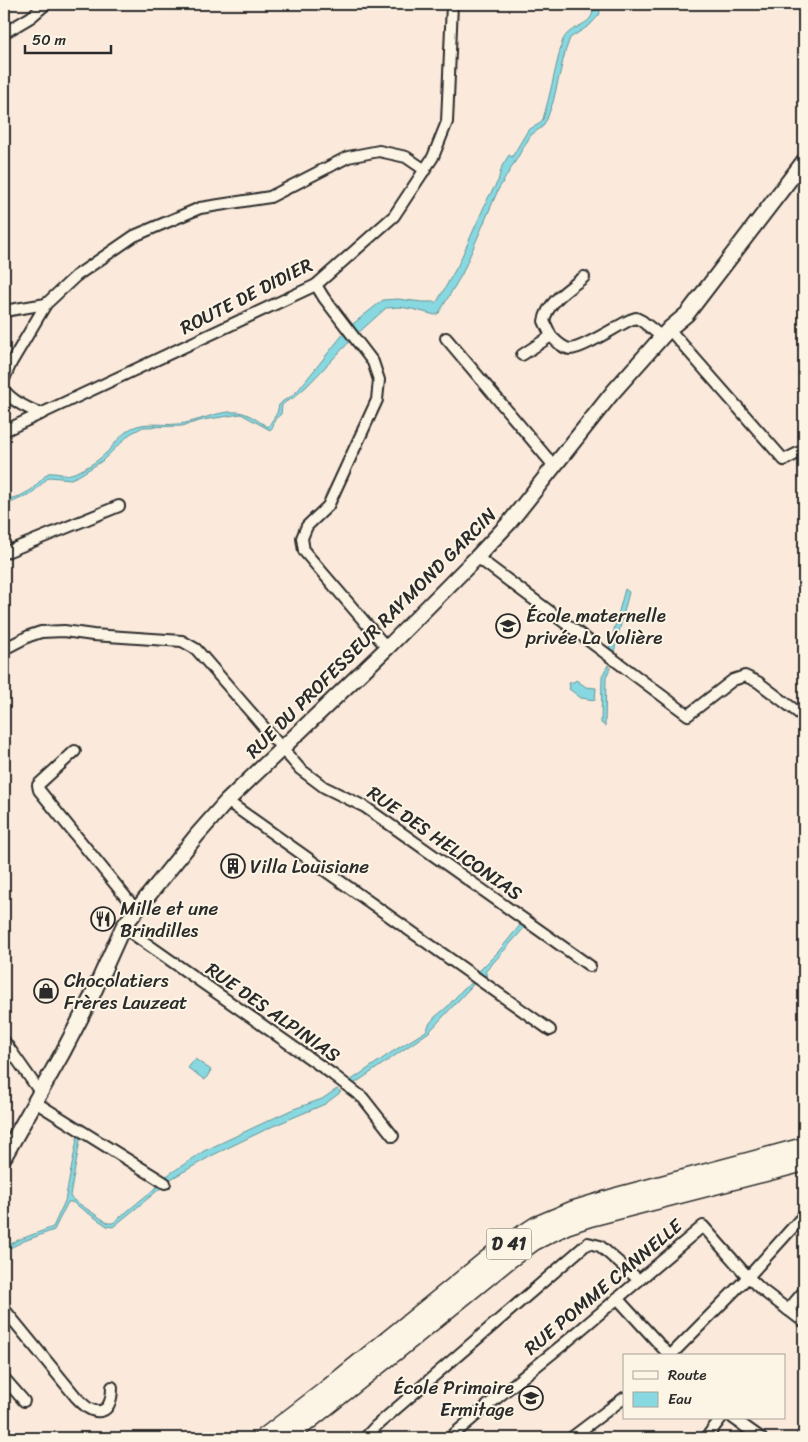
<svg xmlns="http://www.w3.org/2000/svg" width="808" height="1442" font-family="Sriracha,sans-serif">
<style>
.water{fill:#87d8e0;stroke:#629398}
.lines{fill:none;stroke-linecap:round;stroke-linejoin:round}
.street-casing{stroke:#2b2b2b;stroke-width:14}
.secondary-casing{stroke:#2b2b2b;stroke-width:18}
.highway-casing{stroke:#2b2b2b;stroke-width:21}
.street{stroke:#fcf5e5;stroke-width:10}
.secondary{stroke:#fcf5e5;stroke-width:14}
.highway{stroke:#fcf5e5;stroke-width:18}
.labels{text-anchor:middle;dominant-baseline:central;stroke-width:4;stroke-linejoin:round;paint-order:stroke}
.shield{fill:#fcf5e5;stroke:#6a6863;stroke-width:1}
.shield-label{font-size:18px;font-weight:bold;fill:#2b2b2b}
.street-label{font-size:19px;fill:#2b2b2b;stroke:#fcf5e5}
.poi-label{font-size:19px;fill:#2b2b2b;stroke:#fcf5e5;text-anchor:start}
</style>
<rect width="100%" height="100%" fill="#fbeadb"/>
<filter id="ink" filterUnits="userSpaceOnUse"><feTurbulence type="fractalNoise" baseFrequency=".02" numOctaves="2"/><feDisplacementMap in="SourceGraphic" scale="10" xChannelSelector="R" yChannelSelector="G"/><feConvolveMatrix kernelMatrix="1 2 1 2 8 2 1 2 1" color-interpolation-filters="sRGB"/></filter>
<g filter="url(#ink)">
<!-- water -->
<g class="water">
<path d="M593,4H598L600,14L590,25L570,38L565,52L553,102L547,119L542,127L531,135L498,190L462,274L439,313L435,315L412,309L399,307L386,308L356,335L307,386L292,399L287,401L282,405L281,414L275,419L273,427L270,430L241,414L203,420L182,426L143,427L130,434L102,461L80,475L71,479L49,477L32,493L4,506V500L20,496L31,490L48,473C56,472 64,476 71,474C84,470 97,462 107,452C115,444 122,433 132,428C146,421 162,426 177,424C197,423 217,410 238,412C249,413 259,422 268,427L277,413L279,405L283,401L292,396L299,389L349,327L383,300L398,299L422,302H437L458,265L488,198L498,181L502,166L509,155L512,157L528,130L539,124L543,119L548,101L561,46C562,43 562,41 564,38C573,23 596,27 593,4Z"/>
<polygon points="625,589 629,592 614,652 609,648"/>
<polygon points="608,665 610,669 606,677 605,726 601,723 602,676"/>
<polygon points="576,680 586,687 596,688 595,700 581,698 569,689 570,687 569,684 570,682 574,682"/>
<polygon points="521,924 525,927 485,972 488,975 481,976 429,1032 354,1084 350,1081 392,1052 426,1031 430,1023 435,1017 447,1007 463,989 472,983 479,975 480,970 498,952"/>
<polygon points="195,1059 211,1070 205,1080 188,1068"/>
<polygon points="337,1089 341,1092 325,1104 271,1127 213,1155 169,1180 165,1177 204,1151 291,1110 322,1099"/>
<polygon points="78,1134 81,1135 70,1196 72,1199 108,1223 113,1223 159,1185 162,1187 113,1227 107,1226 72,1202 68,1202 54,1230 24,1241 4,1251 4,1248 18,1240 53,1227 65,1201"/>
</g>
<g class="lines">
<!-- street casing -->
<g class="street-casing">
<g id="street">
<polyline points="4,33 31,17 46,4"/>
<polyline points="316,285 324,298 373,362 379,380 377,400 328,506 307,526 302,538 304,551 387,648"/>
<polyline points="4,311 46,304"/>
<polyline points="669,329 784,460 804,450"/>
<path d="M551,336L544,321C548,301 569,289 584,277"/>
<polyline points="446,338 554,466"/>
<path d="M522,355L551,336C556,341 562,348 570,349C582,349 617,326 630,320L636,318L642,321L662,337"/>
<polyline points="4,379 11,363 46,304 76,276 134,236 200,208 270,197 348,157 379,151 406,157 425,170"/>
<path d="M4,390C13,402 28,408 41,414"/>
<polyline points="4,431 316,285 394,216 433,157 447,122 452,4"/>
<polyline points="4,553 119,506"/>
<polyline points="477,557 688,715 733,680 745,676 758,682 804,717"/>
<polyline points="4,649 29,636 41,632 64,631 93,635 182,641 196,649 300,769 324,787 365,807 590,966"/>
<polyline points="75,751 38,785 39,790 137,911"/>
<polyline points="227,801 550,1030"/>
<polyline points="123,927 332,1074 363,1098 393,1136"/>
<polyline points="4,1041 40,1092"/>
<polyline points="35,1102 165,1183"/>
<polyline points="617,1298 670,1356"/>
<path d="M4,1309L76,1397C81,1402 86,1408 92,1410C109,1416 112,1399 112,1387"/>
<polyline points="788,1310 804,1291"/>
<polyline points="670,1356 748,1277 804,1215"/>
<polyline points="4,1378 24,1401"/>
<polyline points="733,1418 761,1438"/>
<polyline points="4,1437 5,1438"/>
<polyline points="365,1438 376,1426 588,1243 600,1246 639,1280"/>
<polyline points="452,1438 453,1435 487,1406 566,1342 703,1226 748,1277 762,1290 804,1322"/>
<polyline points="571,1438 624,1398"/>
<polyline points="706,1438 721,1418"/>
<polyline points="802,1438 804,1438"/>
</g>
</g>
<!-- secondary casing -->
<g class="secondary-casing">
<polyline id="secondary" points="4,1157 63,1052 91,998 123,927 197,835 227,801 387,648 477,557 509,523 613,392 669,329 687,314 804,161"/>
</g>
<!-- highway casing -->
<g class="highway-casing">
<g id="highway">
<polyline points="264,1438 324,1392 499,1250 536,1226 574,1210 617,1197 804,1147"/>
<polyline points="286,1438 402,1346 509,1259 534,1241 566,1225 590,1217 804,1162"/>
</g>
</g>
<!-- street -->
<use href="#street" class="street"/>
<!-- secondary -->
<use href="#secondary" class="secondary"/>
<!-- highway -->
<use href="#highway" class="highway"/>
</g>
</g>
<!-- icons -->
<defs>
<g id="school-ring" transform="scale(1.25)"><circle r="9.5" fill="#fcf5e5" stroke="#2b2b2b" stroke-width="1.5"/><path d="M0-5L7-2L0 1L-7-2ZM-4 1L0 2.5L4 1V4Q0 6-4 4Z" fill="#2b2b2b"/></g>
<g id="building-ring" transform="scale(1.25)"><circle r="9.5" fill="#fcf5e5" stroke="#2b2b2b" stroke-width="1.5"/><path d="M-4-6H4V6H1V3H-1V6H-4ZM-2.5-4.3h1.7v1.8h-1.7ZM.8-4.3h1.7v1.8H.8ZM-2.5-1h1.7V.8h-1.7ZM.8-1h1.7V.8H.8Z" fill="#2b2b2b"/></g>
<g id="restaurant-ring" transform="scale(1.25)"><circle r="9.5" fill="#fcf5e5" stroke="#2b2b2b" stroke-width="1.5"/><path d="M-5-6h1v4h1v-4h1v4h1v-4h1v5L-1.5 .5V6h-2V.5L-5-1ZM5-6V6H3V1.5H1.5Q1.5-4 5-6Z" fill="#2b2b2b"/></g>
<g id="shop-ring" transform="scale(1.25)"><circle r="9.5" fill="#fcf5e5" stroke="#2b2b2b" stroke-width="1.5"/><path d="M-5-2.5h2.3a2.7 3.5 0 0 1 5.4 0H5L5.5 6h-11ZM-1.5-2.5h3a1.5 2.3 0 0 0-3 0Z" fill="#2b2b2b"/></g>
</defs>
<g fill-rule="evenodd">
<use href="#school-ring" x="508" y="626"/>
<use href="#building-ring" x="233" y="866"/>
<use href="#restaurant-ring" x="103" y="919"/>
<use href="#shop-ring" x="46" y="991"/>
<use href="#school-ring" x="531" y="1398"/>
</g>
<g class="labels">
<!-- shield labels -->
<rect class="shield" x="486.5" y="1228.5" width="45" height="31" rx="4"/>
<g class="shield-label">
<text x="509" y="1244">D 41</text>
</g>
<!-- street labels -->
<g class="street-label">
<text transform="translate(246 296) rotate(-27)">ROUTE DE DIDIER</text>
<text transform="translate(371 633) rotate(-45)">RUE DU PROFESSEUR RAYMOND GARCIN</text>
<text transform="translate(445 843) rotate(35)">RUE DES HELICONIAS</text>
<text transform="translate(273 1012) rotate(35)">RUE DES ALPINIAS</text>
<text transform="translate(603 1287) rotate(-40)">RUE POMME CANNELLE</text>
</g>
<!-- poi labels -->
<g class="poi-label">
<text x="526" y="615">École maternelle<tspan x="526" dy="22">privée La Volière</tspan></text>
<text x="250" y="866">Villa Louisiane</text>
<text x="120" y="908">Mille et une<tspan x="120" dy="22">Brindilles</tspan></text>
<text x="64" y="980">Chocolatiers<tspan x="64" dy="22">Frères Lauzeat</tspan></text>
<text x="514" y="1387" text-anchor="end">École Primaire<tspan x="514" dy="22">Ermitage</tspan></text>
</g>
</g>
<!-- margin -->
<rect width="808" height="1442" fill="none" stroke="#fcf5e5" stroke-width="20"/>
<rect x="10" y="10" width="788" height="1422" fill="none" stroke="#2b2b2b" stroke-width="2" filter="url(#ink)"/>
<!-- legend -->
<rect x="623" y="1354" width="162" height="65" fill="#fcf5e5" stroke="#a8a49b"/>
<rect x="633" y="1371" width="25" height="8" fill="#fcf5e5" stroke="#a8a49b"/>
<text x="668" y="1380" font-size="15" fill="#2b2b2b">Route</text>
<rect x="633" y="1392" width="25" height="15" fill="#87d8e0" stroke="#a8a49b"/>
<text x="668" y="1404" font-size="15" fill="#2b2b2b">Eau</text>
<!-- scale -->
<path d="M25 45v8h86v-8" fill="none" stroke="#2b2b2b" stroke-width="2.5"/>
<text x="32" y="45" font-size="15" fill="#2b2b2b" stroke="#fcf5e5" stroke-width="4" paint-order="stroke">50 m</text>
</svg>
